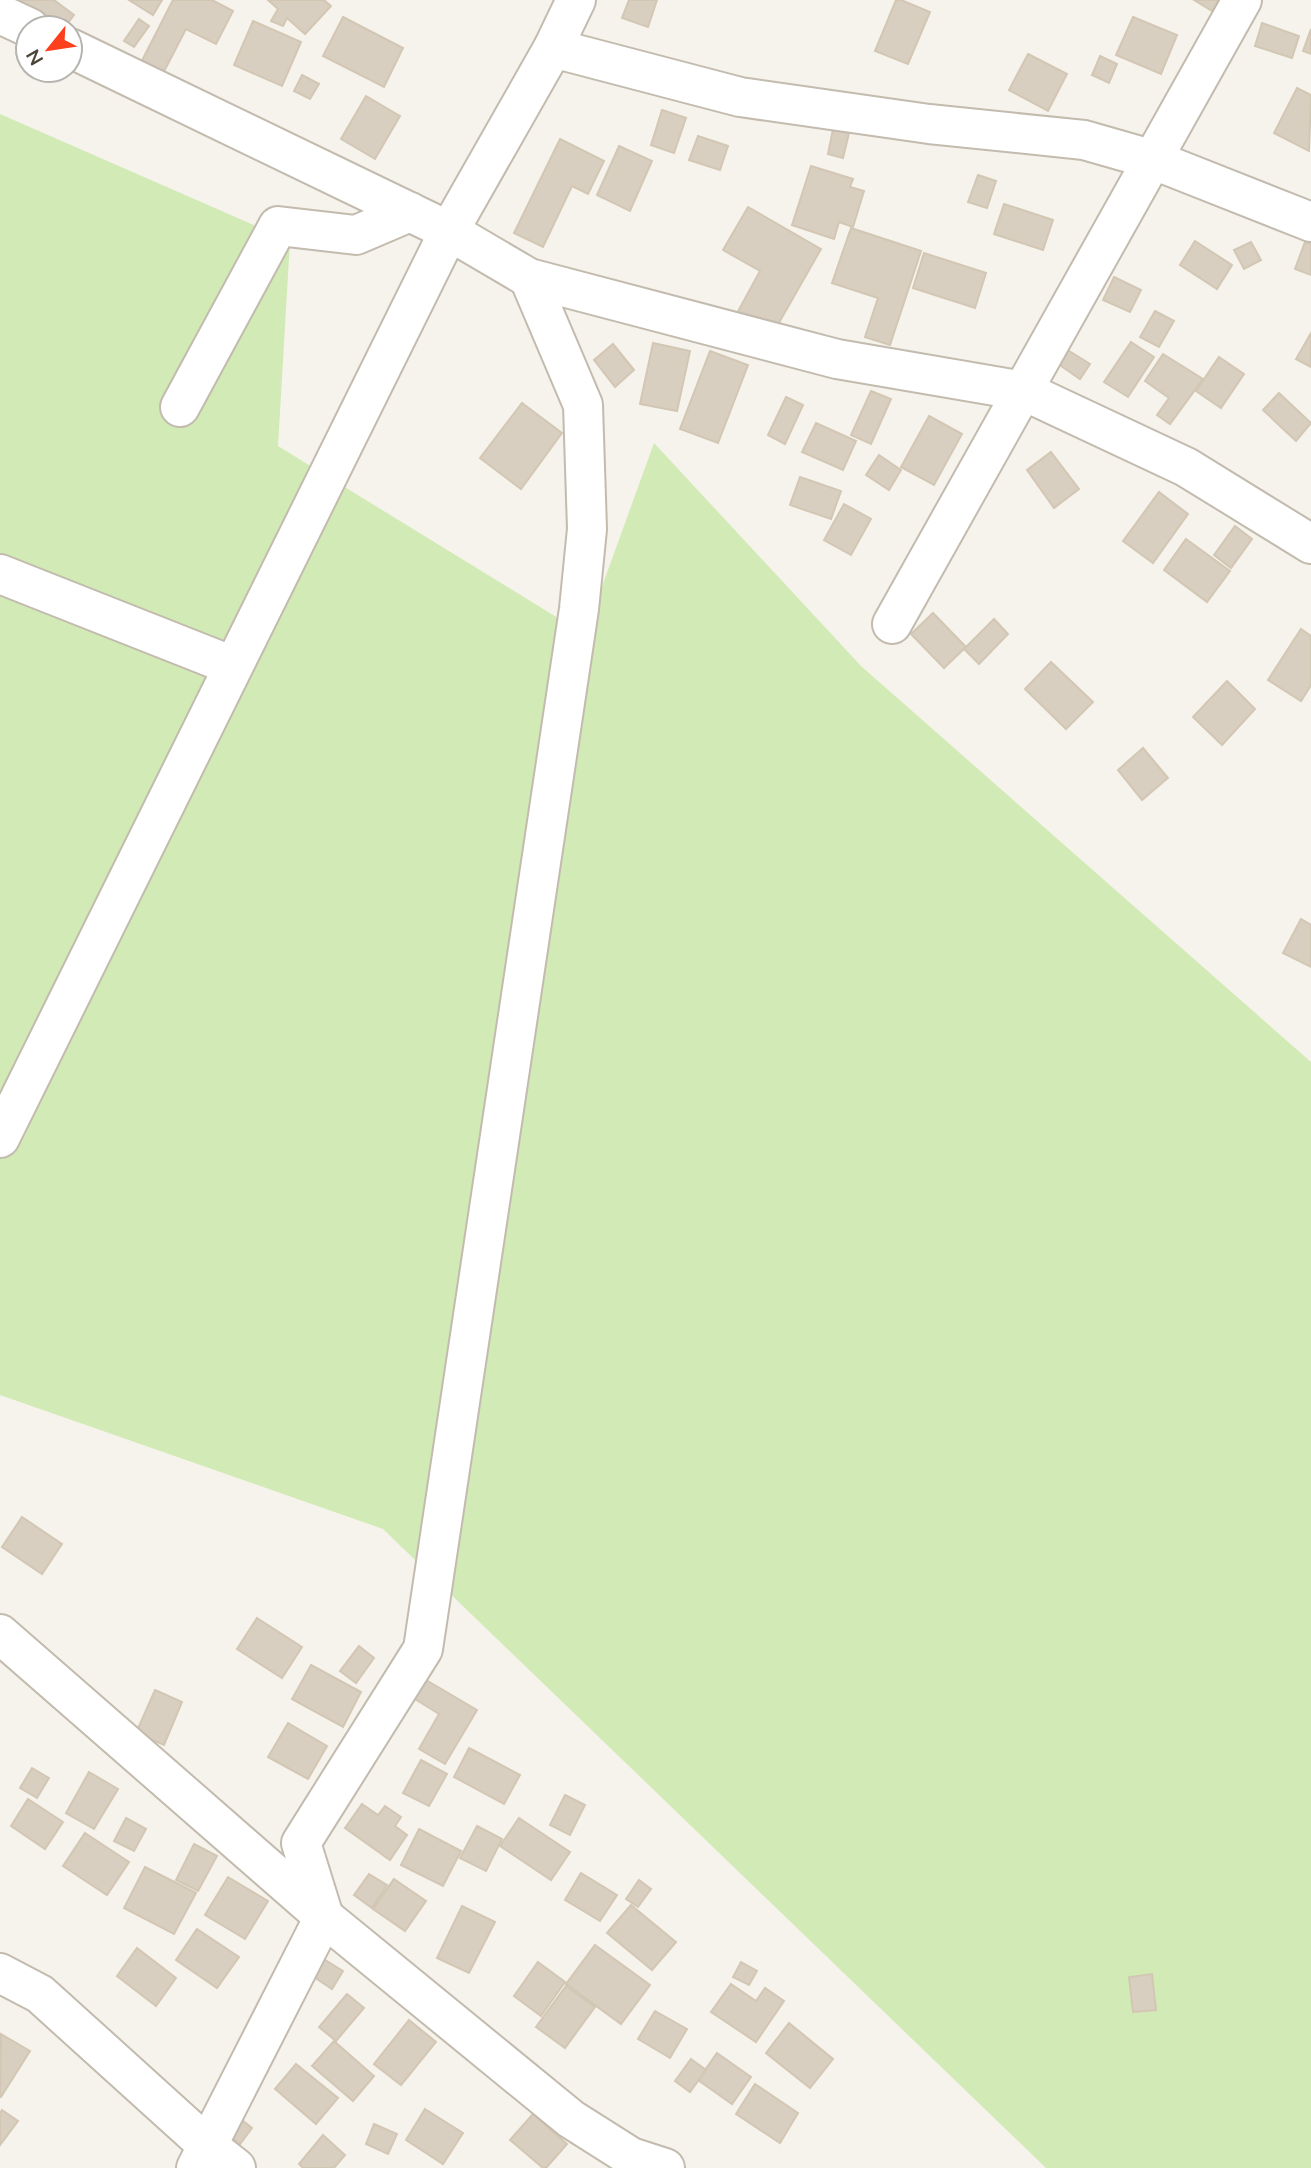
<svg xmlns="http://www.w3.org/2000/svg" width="1311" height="2168" font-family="Mulish,sans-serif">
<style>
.green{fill:#d2eab5}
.building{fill:#d8cfc1;stroke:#d3c7b4;stroke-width:2}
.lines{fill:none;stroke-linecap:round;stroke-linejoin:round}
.minor-casing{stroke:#c2bbae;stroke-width:42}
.minor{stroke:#fff;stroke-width:38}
</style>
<rect width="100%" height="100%" fill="#f6f3ec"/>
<!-- green -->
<polygon class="green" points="0,114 290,241 278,446 566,623 587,628 654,443 861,666 1311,1062 1311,2168 1046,2168 383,1529 0,1395"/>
<!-- building -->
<g class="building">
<polygon points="20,0 54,0 74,15 64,28 43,28 15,7"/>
<polygon points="129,0 162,0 153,15"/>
<polygon points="173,0 212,0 233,11 216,44 186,29 157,85 135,74"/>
<polygon points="268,0 324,0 331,6 305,34 287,18 283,26 271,21 278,9"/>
<polygon points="629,0 657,0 648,27 622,18"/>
<polygon points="896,0 901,0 930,12 908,64 875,51"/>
<polygon points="1194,0 1219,0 1212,11"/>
<polygon points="343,17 403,48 384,87 323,56"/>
<polygon points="1133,17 1177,35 1161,74 1116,55"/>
<polygon points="139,19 149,26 134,47 124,41"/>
<polygon points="253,21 301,42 282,86 234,65"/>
<polygon points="1262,23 1299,36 1292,58 1255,46"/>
<polygon points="1311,29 1311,54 1303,51"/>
<polygon points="1028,54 1067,74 1048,111 1009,90"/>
<polygon points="1100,56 1117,64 1109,83 1092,75"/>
<polygon points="302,75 319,84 310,99 294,91"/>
<polygon points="1297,88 1311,95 1309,151 1274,133"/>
<polygon points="366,96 400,116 375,159 341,139"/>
<polygon points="662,110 686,118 674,153 651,145"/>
<polygon points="833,129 849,133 843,158 828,154"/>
<polygon points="698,136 728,146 720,170 689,160"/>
<polygon points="560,139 604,161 588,194 572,186 543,247 514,233"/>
<polygon points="619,146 652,161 630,211 597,195"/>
<polygon points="811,166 853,179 850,187 864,191 853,227 839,222 834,239 792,225"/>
<polygon points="978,175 996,181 987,208 968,202"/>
<polygon points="1004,204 1053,220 1043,250 994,234"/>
<polygon points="748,207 821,249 772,335 736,315 760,271 723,250"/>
<polygon points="851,228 921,251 890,345 865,337 878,298 832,283"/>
<polygon points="1195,241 1232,265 1217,289 1180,265"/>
<polygon points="1251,242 1261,260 1244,269 1234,250"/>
<polygon points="1305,242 1311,244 1311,275 1295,269"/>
<polygon points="924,253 986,273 975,308 913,288"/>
<polygon points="1114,277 1141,290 1130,312 1103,300"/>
<polygon points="1155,311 1174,321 1159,347 1140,337"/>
<polygon points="1311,333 1311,367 1296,359"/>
<polygon points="1131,342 1154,357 1128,397 1104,382"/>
<polygon points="653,343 690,351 677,411 640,404"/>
<polygon points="613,344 634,370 615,387 594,360"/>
<polygon points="1066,349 1090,364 1080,379 1057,363"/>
<polygon points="710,351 748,365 718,443 680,429"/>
<polygon points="1163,354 1203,379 1170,424 1157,415 1169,398 1145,381"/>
<polygon points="1219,357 1244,374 1221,408 1196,391"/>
<polygon points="871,391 891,399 871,444 851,435"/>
<polygon points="1279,393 1311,423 1296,441 1263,410"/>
<polygon points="786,397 803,405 785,444 768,435"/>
<polygon points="522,403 562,433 521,489 480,458"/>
<polygon points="929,416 962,434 934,485 901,467"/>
<polygon points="816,423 856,441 843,470 802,452"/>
<polygon points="1051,452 1079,489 1054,508 1027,470"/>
<polygon points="879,455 901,470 889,490 866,475"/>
<polygon points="800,477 841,491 831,519 790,505"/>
<polygon points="1159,492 1188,514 1153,563 1123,541"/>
<polygon points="844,504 871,519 851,555 824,540"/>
<polygon points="1235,526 1252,539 1231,568 1214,555"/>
<polygon points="1186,539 1230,571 1207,602 1164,570"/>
<polygon points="933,613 966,647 944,668 911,634"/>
<polygon points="994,619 1008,634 979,664 964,649"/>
<polygon points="1301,629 1311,636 1311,685 1301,701 1268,680"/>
<polygon points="1051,662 1093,702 1066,729 1025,689"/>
<polygon points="1227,681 1255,709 1222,745 1193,717"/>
<polygon points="1143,748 1168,778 1142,800 1118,770"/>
<polygon points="1301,919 1311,925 1311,967 1283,953"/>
<polygon points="22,1517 62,1544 42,1574 2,1547"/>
<polygon points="257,1618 302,1647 282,1678 237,1649"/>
<polygon points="359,1646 374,1658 356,1683 340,1671"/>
<polygon points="311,1665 361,1692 343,1727 292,1699"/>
<polygon points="421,1677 477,1710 445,1764 419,1749 439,1714 410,1696"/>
<polygon points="155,1690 182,1702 164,1745 136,1733"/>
<polygon points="288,1723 327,1746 308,1779 268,1757"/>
<polygon points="469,1748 520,1775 504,1804 454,1777"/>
<polygon points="421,1760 447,1774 429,1806 403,1793"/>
<polygon points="32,1768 49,1778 37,1798 20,1788"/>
<polygon points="89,1772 118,1789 94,1829 66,1813"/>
<polygon points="565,1795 585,1805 570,1835 550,1825"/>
<polygon points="28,1799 63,1822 45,1849 11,1826"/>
<polygon points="362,1804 378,1815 385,1806 401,1817 395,1826 407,1835 390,1860 345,1828"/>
<polygon points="126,1818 146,1829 134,1851 114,1841"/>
<polygon points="519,1818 570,1852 551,1880 500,1846"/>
<polygon points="477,1826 502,1839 486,1871 460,1858"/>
<polygon points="419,1829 461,1851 443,1886 401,1865"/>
<polygon points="85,1833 129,1862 107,1895 63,1866"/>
<polygon points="194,1844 217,1856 198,1891 176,1880"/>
<polygon points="145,1867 196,1893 174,1934 124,1908"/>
<polygon points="581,1873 617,1895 600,1921 565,1900"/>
<polygon points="369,1874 387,1885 372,1908 354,1895"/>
<polygon points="228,1877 268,1901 245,1939 205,1915"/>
<polygon points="394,1879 426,1901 405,1931 373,1909"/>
<polygon points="639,1880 651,1889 638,1907 626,1899"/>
<polygon points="631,1905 676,1942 652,1970 607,1933"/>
<polygon points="462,1906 495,1922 469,1973 437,1958"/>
<polygon points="197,1929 239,1957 217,1988 176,1960"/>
<polygon points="595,1945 650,1985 621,2024 566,1984"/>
<polygon points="137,1948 176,1978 156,2006 117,1976"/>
<polygon points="322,1958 343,1971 332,1989 311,1975"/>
<polygon points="538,1962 565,1982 541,2016 514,1996"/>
<polygon points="741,1962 757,1971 749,1985 733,1977"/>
<polygon points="1152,1974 1156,2010 1133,2012 1129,1977"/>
<polygon points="731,1984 756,2001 765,1988 784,2001 756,2042 711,2012"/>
<polygon points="566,1986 595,2007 565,2048 536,2027"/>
<polygon points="347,1994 364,2008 336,2041 319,2027"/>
<polygon points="655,2011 687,2029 670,2058 638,2039"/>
<polygon points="409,2020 436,2042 401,2085 374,2064"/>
<polygon points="789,2023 833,2059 810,2088 766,2053"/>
<polygon points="1,2034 30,2051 1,2097 0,2096"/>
<polygon points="334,2041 374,2076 353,2101 312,2066"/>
<polygon points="717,2053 751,2077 732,2104 698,2080"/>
<polygon points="691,2059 706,2070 690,2092 675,2081"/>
<polygon points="296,2064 338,2098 316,2124 275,2089"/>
<polygon points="755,2084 798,2113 780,2143 736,2114"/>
<polygon points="425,2109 463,2133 443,2164 406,2140"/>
<polygon points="2,2110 18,2121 0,2145 0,2113"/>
<polygon points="233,2113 252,2128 240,2144 220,2129"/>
<polygon points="533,2114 567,2144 546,2168 543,2168 510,2140"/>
<polygon points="374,2124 397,2134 388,2154 366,2144"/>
<polygon points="323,2135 345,2155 334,2168 303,2168 299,2164"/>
</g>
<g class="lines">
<!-- minor casing -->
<g class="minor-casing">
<g id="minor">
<polyline points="0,14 30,28"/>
<polyline points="70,48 449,231 529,278 837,359 1024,391 1186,467 1311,544"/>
<polyline points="553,48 740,97 929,124 1084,140 1154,160 1311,222"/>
<polyline points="180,407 278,226 356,235 410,212"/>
<polyline points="0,574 233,666"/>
<polyline points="892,624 1242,0"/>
<polyline points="0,1138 449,231 553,48 576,0"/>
<polyline points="0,1634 324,1917 571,2119 631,2157 665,2168"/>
<polyline points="0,1973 40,1994 208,2146 236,2168"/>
<polyline points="196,2168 324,1917 301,1843 423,1649 579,609 587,529 583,405 529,278"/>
</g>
</g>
<!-- minor -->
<use href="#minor" class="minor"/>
</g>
<!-- north arrow -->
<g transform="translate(49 49) rotate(240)"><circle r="33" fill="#ffffff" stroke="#b7b4b0" stroke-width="2"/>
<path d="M0-5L12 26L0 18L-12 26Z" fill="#fc3f1d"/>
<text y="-10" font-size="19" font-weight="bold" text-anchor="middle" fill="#4b4439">N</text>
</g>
</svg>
